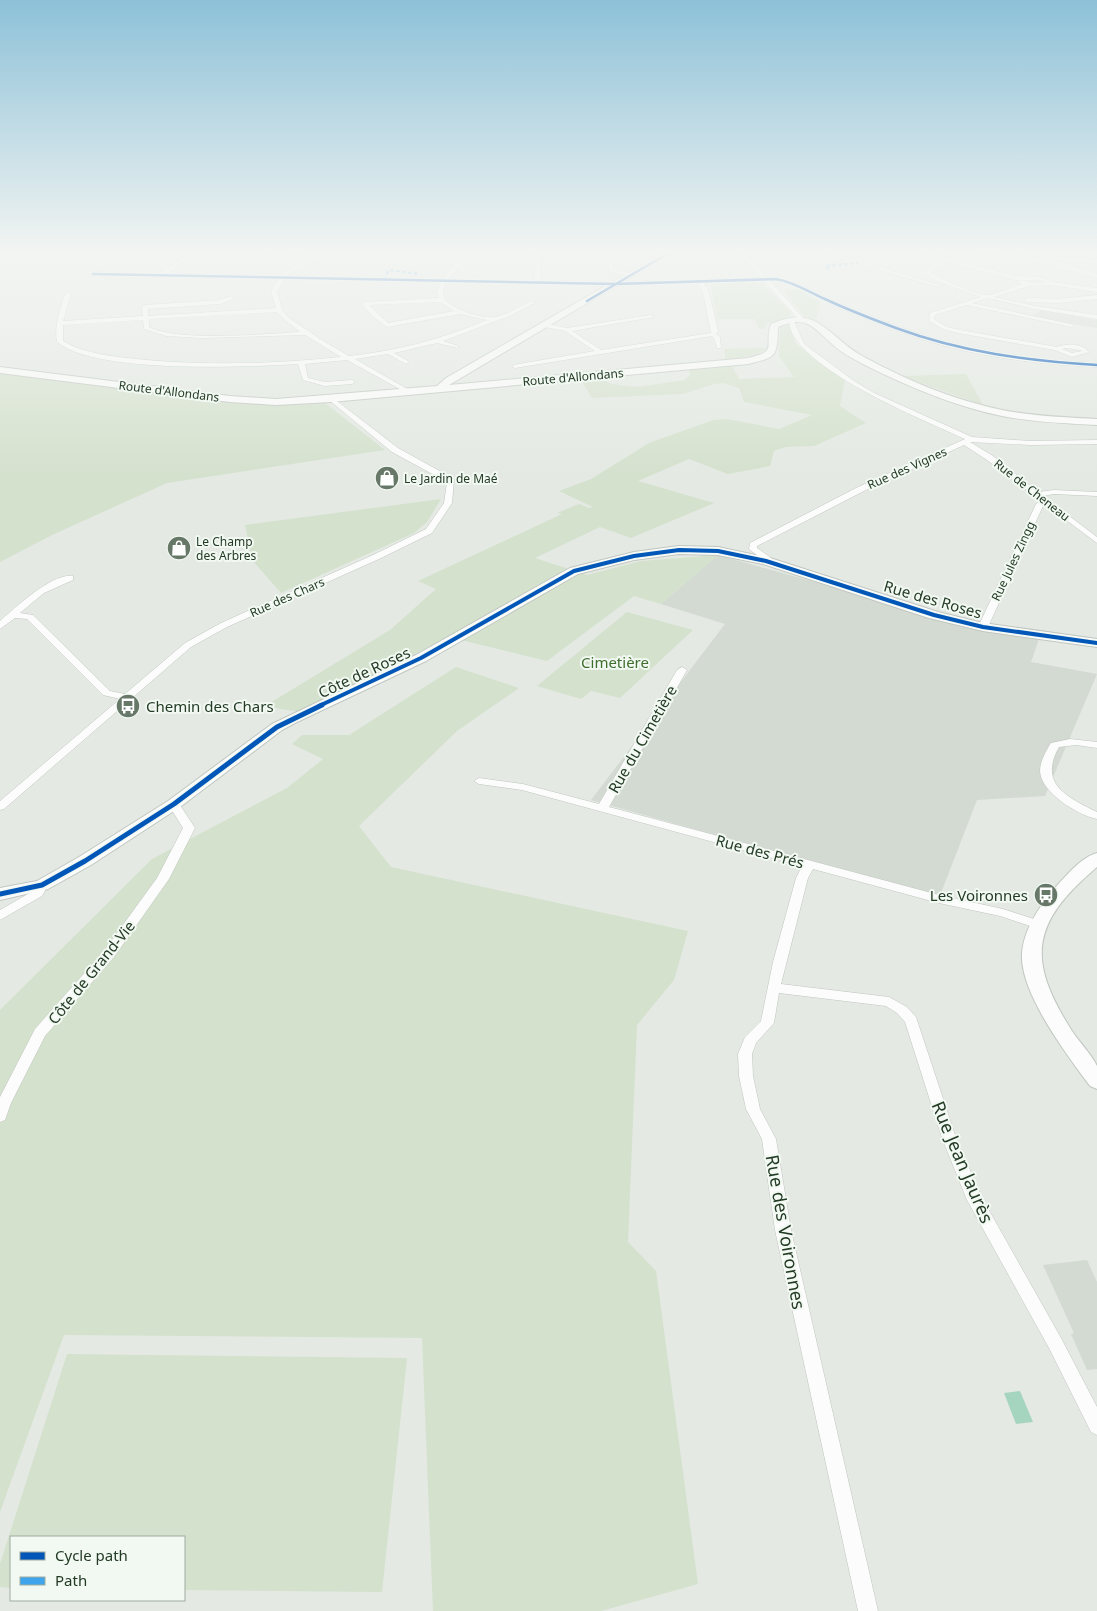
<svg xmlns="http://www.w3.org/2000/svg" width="1097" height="1611" font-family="'Noto Sans',sans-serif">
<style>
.built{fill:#d3dad2}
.green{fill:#d4e1cd}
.water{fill:#a6d5bf}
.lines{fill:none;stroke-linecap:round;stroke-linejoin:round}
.street-casing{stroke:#c1c6c1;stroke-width:1}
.secondary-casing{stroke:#c0c6c0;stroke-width:2}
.street{fill:#fbfcfb;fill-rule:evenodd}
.secondary{fill:#fbfcfb;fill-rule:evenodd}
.quiet{stroke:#3ea4eb;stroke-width:2;stroke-dasharray:4 2;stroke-linecap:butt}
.cycleway-far2-casing{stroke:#f2f8f2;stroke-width:4.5}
.cycleway-far1-casing{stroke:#f2f8f2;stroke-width:6}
.cycleway-casing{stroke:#f2f8f2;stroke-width:8}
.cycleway-far2{stroke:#0057b8;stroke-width:2.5}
.cycleway-far1{stroke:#0057b8;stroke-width:4}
.cycleway{stroke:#0057b8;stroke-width:5}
.labels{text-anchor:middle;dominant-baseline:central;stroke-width:4;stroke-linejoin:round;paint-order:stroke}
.far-street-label{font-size:12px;fill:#233b25;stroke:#f2f8f2}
.far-poi-label{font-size:12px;fill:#233b25;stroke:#f2f8f2;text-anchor:start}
.street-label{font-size:15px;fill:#233b25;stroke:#f2f8f2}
.park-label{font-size:15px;fill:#3e6f2f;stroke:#f2f8f2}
.poi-label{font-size:15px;fill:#233b25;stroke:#f2f8f2;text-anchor:start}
.near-street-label{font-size:18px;fill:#233b25;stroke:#f2f8f2}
</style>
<rect width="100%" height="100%" fill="#e4e9e3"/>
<!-- built -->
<g class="built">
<polygon points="1041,310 1097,320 1097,328 1032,317"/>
<polygon points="718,555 985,630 1039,639 1031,662 1097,674 1045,796 977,800 939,898 591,800 725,624 661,604"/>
<polygon points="1087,1260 1097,1282 1097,1369 1087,1370 1071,1334 1074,1333 1043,1265"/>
</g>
<!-- green -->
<g class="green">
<polygon points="754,281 763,284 791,313 789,318 767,323 764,329 759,329 755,319 717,319 710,282"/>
<polygon points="798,289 820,302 816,321 803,315 784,291"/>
<polygon points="789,323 796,344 845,380 840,406 866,423 814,446 786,447 774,451 770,466 728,474 689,459 638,481 714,503 631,538 600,527 535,558 587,575 641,561 718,555 661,604 634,596 547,661 449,637 298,712 265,706 390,630 436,589 418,581 562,514 557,513 579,504 589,508 593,507 559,491 591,479 649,443 713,420 727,419 779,429 812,415 744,402 739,388 724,383 714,384 683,394 592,398 581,380 600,378 611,384 637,387 685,380 690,375 689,370 732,366 739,379 794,377 779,356 780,327"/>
<polygon points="766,348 758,354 726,361 724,349"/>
<polygon points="0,373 233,402 324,402 385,450 167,483 52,535 0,562"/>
<polygon points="966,374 983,405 902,376"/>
<polygon points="441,499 427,522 414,533 281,593 252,560 245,525"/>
<polygon points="627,612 693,630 620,698 591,691 581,699 537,686"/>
<polygon points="456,667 519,688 457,731 359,826 391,867 688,931 674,980 637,1025 628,1242 656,1271 698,1584 601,1611 433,1611 422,1338 64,1335 0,1512 0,1010 152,859 287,788 323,759 292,744 302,735 349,735"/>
<polygon points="67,1354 407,1358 382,1592 184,1590 184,1537 11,1537 11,1588 0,1587 0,1564"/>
</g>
<!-- water -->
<polygon class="water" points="1020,1391 1033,1422 1016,1424 1004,1393"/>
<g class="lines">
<!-- street casing -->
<g class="street-casing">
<g id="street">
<path d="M197,251H205L193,256L166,274L281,276L305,260L272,256L270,253L310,257L323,251H330L299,267L287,276L382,278L389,268L422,274L419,276L391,272L388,278L443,279C452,265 470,251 487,251L460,266L448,279L535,281L534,251H540L541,281L616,282L761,278L738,251H743L767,278C793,277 815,293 838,303C865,314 892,325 920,334C977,354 1037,360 1097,363V367C1036,364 976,357 918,338C889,328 861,317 833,305C813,296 792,280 770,281L805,320V322H801L764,281L704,283L709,292L718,331L716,334L720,337L721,348H717L714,338L712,336L515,368L512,366L513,365L595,351L565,331L540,326V324L542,323L567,328L651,315L654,317L572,331L601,350L711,333L703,292L698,283L616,286L446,282C444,288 442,292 444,298C449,308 484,320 495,317C507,315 519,307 531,301L536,302L512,315L443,341L458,346V348L437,343L394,353L408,361L409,362L406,364L388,354L355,359L409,390V392L407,393L347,360L305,364L308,378L325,382L352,380L355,382L352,384L325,386L303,380L298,364C247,367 95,374 57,342C54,325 60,310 65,294L68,292L71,294L63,321L143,316L142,307L145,305L219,300L232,296L234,299L220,304L148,309V316L276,308L271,291L279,279L93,276L90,274L93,272L158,274L189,254ZM284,279L441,282L437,292L439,298L365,302L362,304L371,315L387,327L460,314L487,320C442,339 397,351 349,356L320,339L289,318L282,310L277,291ZM441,302L454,311L388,323L369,305ZM277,312L285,320L300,332C266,334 177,342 149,327V319ZM143,320L144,329L166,336L202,338L305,335L341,357C274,364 204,366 136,359C111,356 85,354 63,341V325Z"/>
<polygon points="374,251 381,251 367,259 368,261 359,259"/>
<polygon points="604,251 609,251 614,270 633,274 633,276 610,272"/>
<polygon points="815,251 824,251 943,286 938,287"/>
<path d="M917,251H925L948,259L988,255L1037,259L1062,263L1097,274V278C1051,263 1003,252 954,261L1016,276L1041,277L1053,282L1097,288V292L1051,285L1029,286L994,297L1035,306L1097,315V319L1035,309L988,298L972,303L1075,325L1072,327L966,305L935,315L934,319L947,327L960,330L1057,347C1067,343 1081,343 1089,352L1072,357L1055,350L958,333L943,329L929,321L930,313L981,297L936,281L925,272L928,266L942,260ZM947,262L1016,280H1037L1047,282L1033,283L1021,280L1018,282L1022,284C1012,287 1000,293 989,295C976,296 941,279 931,272L932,268ZM1065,348L1080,350L1082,351L1072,353L1062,349Z"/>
<polygon points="1056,257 1097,260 1097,264 1054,260"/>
<polygon points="851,263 853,266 830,267 832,269 829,271 822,266"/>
<polygon points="1097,295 1097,299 1059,303 1027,302 1024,300 1027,298 1059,299"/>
<path d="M789,320L794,321L804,344L854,381L874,393L972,437L1030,441L1097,440V444L1030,445L970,442L993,456L1038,492L1054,490L1097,492V496L1054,494L1043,496L1097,537V543L1046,505L1043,506L988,627L986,629H980L978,627L1036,504L1041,501L987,460L964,445L862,492L757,546V548L771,558L769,563H763L762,559L749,549L750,543L856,488L965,439C926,421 789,366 789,320Z"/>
<path d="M329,398H333L398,448L454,479L452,503L432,533L379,559L227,627L191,647L4,809L0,810V801L120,699L103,695L27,619L15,618L0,629V621C15,608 52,573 73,576V580L44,593L20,613L33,615L110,691L125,694L185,643L221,623L373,555L426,529L444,503L447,482L392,452L329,400Z"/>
<polygon points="682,667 687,670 609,807 939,895 1003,909 1043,922 1045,925 1043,928 1039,929 1000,916 939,903 813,869 808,878 781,984 889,997 907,1007 916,1017 956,1138 982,1198 1061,1338 1097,1407 1097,1435 1091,1432 1049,1348 967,1200 942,1138 905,1022 897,1013 886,1006 779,993 774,1023 756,1043 752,1054 753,1076 760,1109 776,1139 791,1230 878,1611 858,1611 775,1230 762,1139 746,1109 739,1076 738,1054 745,1037 761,1021 773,962 796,878 802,866 522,790 479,784 474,781 479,778 523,784 599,804 677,670"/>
<path d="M1070,739L1097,742V748L1076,745L1059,747C1038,784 1067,797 1097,812V819C1078,815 1041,793 1040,771C1040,761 1046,751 1051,743Z"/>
<polygon points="174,801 178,802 195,828 169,879 114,957 45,1036 11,1103 5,1120 0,1122 0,1097 35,1029 104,951 157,878 183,828 168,804"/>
<polygon points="42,881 48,885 42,896 0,920 0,910 33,891 38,882"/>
</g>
</g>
<!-- secondary casing -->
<g class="secondary-casing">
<g id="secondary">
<path d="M666,251H675L449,385L748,358C780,351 763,346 771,324C819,303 827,337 864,357C906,380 954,400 1002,410C1033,416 1065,417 1097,419V425C1065,423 1033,422 1002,416C953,406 907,386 863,364C852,358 840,352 831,343C812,326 806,315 778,327C777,357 777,357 748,364L331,402L276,405L230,402L0,373V367L230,396L276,399L437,386L446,378Z"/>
<polygon points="679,546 718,547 770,558 938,612 983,623 1097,639 1097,647 983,631 929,618 763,564 718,555 679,554 634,560 578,574 426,661 295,723 282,730 180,807 91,865 48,889 0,900 0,888 37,881 79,857 168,801 272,724 416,655 570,568 634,552"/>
<path d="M1097,853V867C1031,923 1026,959 1072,1031C1078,1040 1094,1058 1097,1066C1097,1072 1097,1082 1097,1089L1090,1086C1067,1055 1019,992 1022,953C1024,929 1039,907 1054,889C1065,877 1081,857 1097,853Z"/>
</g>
</g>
<!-- street -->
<use href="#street" class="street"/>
<!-- secondary -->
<use href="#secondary" class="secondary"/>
<!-- quiet -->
<g class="quiet">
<polyline points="829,269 825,266 859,263"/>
<polyline points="384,280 389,270 418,274"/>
</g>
<!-- cycleway-far2 casing -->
<g class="cycleway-far2-casing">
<g id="cycleway-far2">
<path d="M93,274L616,284L776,279C794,282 809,292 825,299C848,310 872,319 896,328C961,352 1028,361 1097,365"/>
<polyline points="587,301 672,251"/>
</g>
</g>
<!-- cycleway-far1 casing -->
<g class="cycleway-far1-casing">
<polyline id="cycleway-far1" points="319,706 421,658 574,571 634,556 679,550 718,551 766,561 934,615 983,627 1097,643"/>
</g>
<!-- cycleway casing -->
<g class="cycleway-casing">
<polyline id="cycleway" points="0,894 42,885 85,861 174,804 277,727 322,705"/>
</g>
<!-- cycleway-far2 -->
<use href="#cycleway-far2" class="cycleway-far2"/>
<!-- cycleway-far1 -->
<use href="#cycleway-far1" class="cycleway-far1"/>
<!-- cycleway -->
<use href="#cycleway" class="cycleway"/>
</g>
<!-- sky -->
<linearGradient id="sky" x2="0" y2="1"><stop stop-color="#8dc1d8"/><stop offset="0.53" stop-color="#f3f5f2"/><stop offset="1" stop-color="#f3f5f2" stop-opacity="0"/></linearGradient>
<rect width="1097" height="477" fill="url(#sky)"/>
<!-- icons -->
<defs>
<g id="shop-disc" transform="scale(1.25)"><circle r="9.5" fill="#677868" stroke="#f2f8f2"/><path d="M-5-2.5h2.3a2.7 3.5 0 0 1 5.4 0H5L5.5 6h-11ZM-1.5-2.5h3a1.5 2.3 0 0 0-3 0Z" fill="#fff"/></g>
<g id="bus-disc" transform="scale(1.25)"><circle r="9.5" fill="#677868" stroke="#f2f8f2"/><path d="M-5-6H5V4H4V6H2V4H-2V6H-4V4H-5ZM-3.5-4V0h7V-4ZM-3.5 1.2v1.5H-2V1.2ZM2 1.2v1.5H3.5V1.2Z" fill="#fff"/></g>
</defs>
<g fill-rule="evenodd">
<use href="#shop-disc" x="387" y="478"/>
<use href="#shop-disc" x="179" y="548"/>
<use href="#bus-disc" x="128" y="706"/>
<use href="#bus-disc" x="1046" y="895"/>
</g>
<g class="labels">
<!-- far-street labels -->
<g class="far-street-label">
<text transform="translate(573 377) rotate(-5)">Route d'Allondans</text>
<text transform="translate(169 391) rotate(7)">Route d'Allondans</text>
<text transform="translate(907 468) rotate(-24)">Rue des Vignes</text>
<text transform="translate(1032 490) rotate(38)">Rue de Cheneau</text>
<text transform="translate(1013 561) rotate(-65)">Rue Jules Zingg</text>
<text transform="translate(287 597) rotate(-24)">Rue des Chars</text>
</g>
<!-- far-poi labels -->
<g class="far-poi-label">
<text x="404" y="478">Le Jardin de Maé</text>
<text x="196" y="541">Le Champ<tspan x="196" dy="14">des Arbres</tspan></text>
</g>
<!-- street labels -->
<g class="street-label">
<text transform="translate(933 599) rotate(16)">Rue des Roses</text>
<text transform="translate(364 672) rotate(-25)">Côte de Roses</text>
<text transform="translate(642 739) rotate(-60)">Rue du Cimetière</text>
<text transform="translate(760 851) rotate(15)">Rue des Prés</text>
<text transform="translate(91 972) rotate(-51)">Côte de Grand-Vie</text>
</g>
<!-- park labels -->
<g class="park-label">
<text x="615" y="662">Cimetière</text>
</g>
<!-- poi labels -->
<g class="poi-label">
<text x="146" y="706">Chemin des Chars</text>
<text x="1028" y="895" text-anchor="end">Les Voironnes</text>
</g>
<!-- near-street labels -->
<g class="near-street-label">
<text transform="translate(963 1162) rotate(67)">Rue Jean Jaurès</text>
<text transform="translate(786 1232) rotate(80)">Rue des Voironnes</text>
</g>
</g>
<!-- legend -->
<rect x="10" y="1536" width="175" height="65" fill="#f2f8f2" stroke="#9faca0"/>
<rect x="20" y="1552" width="25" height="8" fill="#0057b8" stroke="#9faca0"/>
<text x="55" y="1561" font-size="15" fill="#233b25">Cycle path</text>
<rect x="20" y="1577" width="25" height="8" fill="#3ea4eb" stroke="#9faca0"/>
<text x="55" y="1586" font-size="15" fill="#233b25">Path</text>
</svg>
